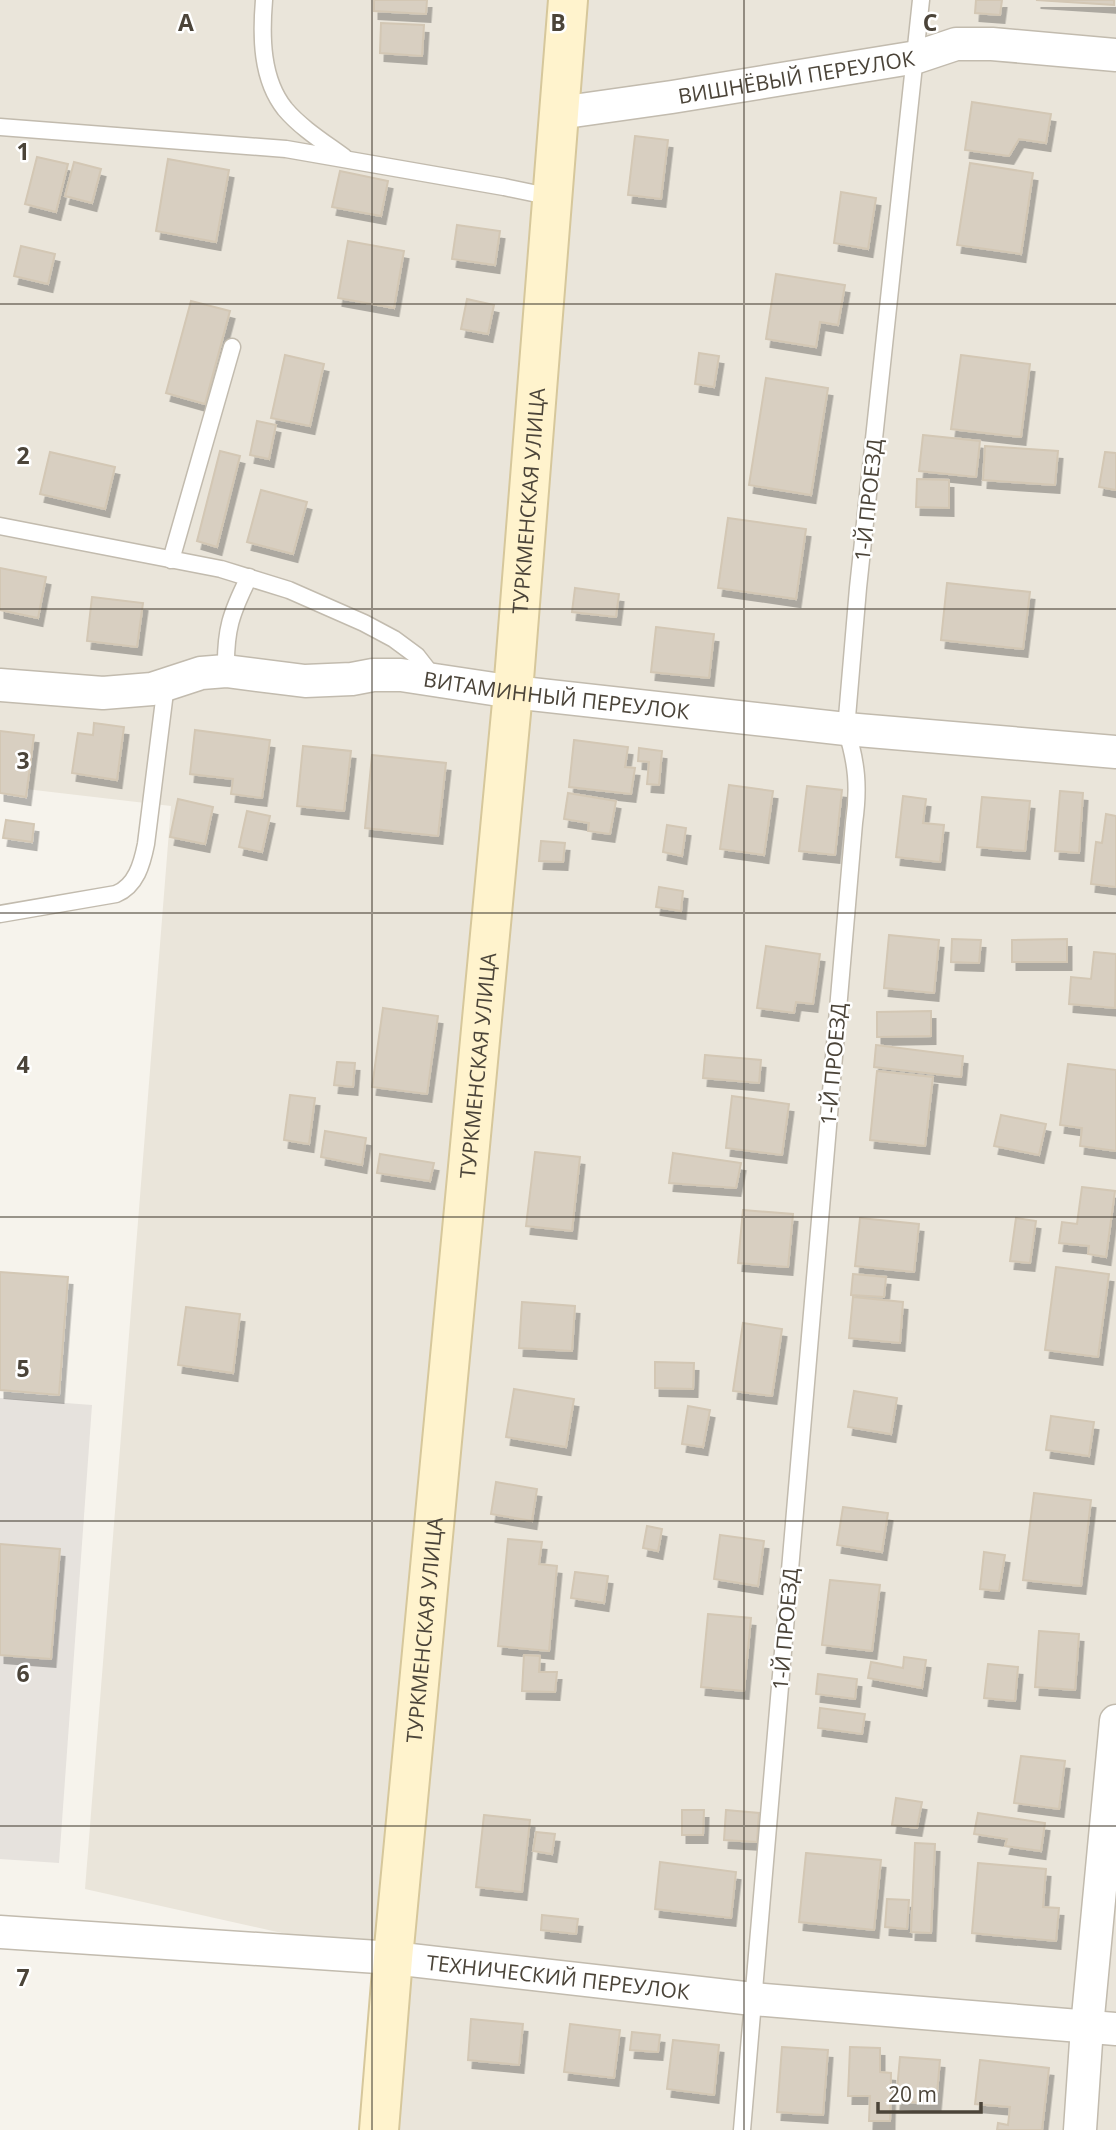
<svg xmlns="http://www.w3.org/2000/svg" width="1116" height="2130" font-family="'Open Sans',sans-serif">
<style>
.residential{fill:#eae5da}
.industrial{fill:#e6e2dd}
.building{fill:#d8cfc1;stroke:#d3c7b4;stroke-width:2;filter:url(#shadow)}
.lines{fill:none;stroke-linecap:round;stroke-linejoin:round}
.lane-casing{stroke:#c2bbae;stroke-width:19}
.street-casing{stroke:#c2bbae;stroke-width:35}
.secondary-casing{stroke:#d6c79b;stroke-width:42}
.lane{stroke:#fff;stroke-width:16}
.street{stroke:#fff;stroke-width:32}
.secondary{stroke:#fff3cd;stroke-width:38}
.grid{fill:none;stroke:#4b4439;stroke-width:2;stroke-opacity:0.55}
.labels{text-anchor:middle;dominant-baseline:central;stroke-width:5;stroke-linejoin:round;paint-order:stroke}
.street-label{font-size:21px;fill:#4b4439;stroke:#fff}
.grid-label{font-size:23px;text-anchor:middle;font-weight:bold;fill:#4b4439;stroke:#fff;stroke-width:5;stroke-linejoin:round;paint-order:stroke}
</style>
<defs>
<filter id="shadow"><feDropShadow dx="4.5" dy="8" stdDeviation="0" flood-color="#0004"/></filter>
</defs>
<rect width="100%" height="100%" fill="#f6f3ec"/>
<!-- residential -->
<polygon class="residential" points="0,0 1116,0 1116,2130 398,2130 393,1958 85,1889 171,806 0,786"/>
<!-- industrial -->
<polygon class="industrial" points="0,1398 92,1405 59,1863 0,1859"/>
<!-- building -->
<g class="building">
<polygon points="374,0 427,0 426,14 374,11"/>
<polygon points="976,0 1002,0 1000,15 975,13"/>
<polygon points="1036,0 1114,0 1114,5"/>
<polygon points="381,23 424,25 422,56 380,53"/>
<polygon points="972,102 1051,114 1046,143 1019,139 1009,156 965,150"/>
<polygon points="635,136 668,140 661,199 628,195"/>
<polygon points="37,157 68,164 56,212 25,204"/>
<polygon points="168,159 229,170 216,242 156,231"/>
<polygon points="74,162 101,169 92,203 65,196"/>
<polygon points="970,163 1033,173 1021,254 957,245"/>
<polygon points="340,171 388,181 381,216 332,207"/>
<polygon points="841,192 876,198 868,249 834,243"/>
<polygon points="457,225 500,231 495,265 452,259"/>
<polygon points="348,241 404,251 394,308 338,298"/>
<polygon points="21,246 55,254 48,284 14,276"/>
<polygon points="776,274 845,285 838,325 820,322 816,347 766,339"/>
<polygon points="467,299 494,305 488,334 461,329"/>
<polygon points="191,301 230,311 205,404 166,393"/>
<polygon points="699,353 719,356 714,387 695,384"/>
<polygon points="285,355 324,364 310,426 271,418"/>
<polygon points="961,355 1030,364 1021,437 951,429"/>
<polygon points="766,378 828,388 811,495 749,485"/>
<polygon points="257,421 276,425 269,459 250,455"/>
<polygon points="923,435 980,441 976,477 919,471"/>
<polygon points="985,446 1058,451 1055,485 983,480"/>
<polygon points="220,451 240,456 217,547 197,541"/>
<polygon points="50,452 115,467 105,509 40,494"/>
<polygon points="1105,452 1116,453 1116,490 1099,487"/>
<polygon points="917,479 949,480 949,508 916,507"/>
<polygon points="261,490 307,502 293,554 247,542"/>
<polygon points="728,518 806,529 796,599 718,588"/>
<polygon points="0,568 46,577 38,618 0,610"/>
<polygon points="947,583 1030,592 1023,649 941,640"/>
<polygon points="575,588 619,594 616,617 572,612"/>
<polygon points="92,597 143,603 137,647 87,641"/>
<polygon points="656,627 714,634 709,678 651,672"/>
<polygon points="94,723 124,727 117,780 72,773 78,733 93,735"/>
<polygon points="195,730 270,740 262,798 231,794 233,779 190,774"/>
<polygon points="0,731 34,735 26,797 0,793"/>
<polygon points="574,740 628,747 625,767 635,768 631,794 569,787"/>
<polygon points="303,746 351,751 344,811 297,806"/>
<polygon points="639,748 662,751 659,785 647,784 649,762 638,761"/>
<polygon points="372,755 446,763 438,836 365,828"/>
<polygon points="729,785 773,791 764,855 720,849"/>
<polygon points="807,786 842,790 835,855 799,851"/>
<polygon points="1060,791 1083,793 1079,853 1055,851"/>
<polygon points="568,793 616,801 610,834 588,831 589,823 564,819"/>
<polygon points="903,796 926,799 923,823 944,825 940,862 896,857"/>
<polygon points="982,797 1030,801 1025,851 977,847"/>
<polygon points="178,799 213,807 205,844 170,837"/>
<polygon points="247,811 270,816 262,852 239,847"/>
<polygon points="1106,814 1116,816 1116,887 1091,884 1096,842 1102,843"/>
<polygon points="6,820 34,824 32,842 3,838"/>
<polygon points="667,825 686,828 682,856 663,852"/>
<polygon points="541,841 565,843 563,862 539,861"/>
<polygon points="659,887 683,891 681,911 656,907"/>
<polygon points="889,935 939,940 934,993 884,988"/>
<polygon points="952,939 981,940 979,963 951,962"/>
<polygon points="1067,939 1067,962 1012,962 1012,940"/>
<polygon points="766,946 820,954 813,1004 796,1002 794,1013 757,1008"/>
<polygon points="1094,952 1116,954 1115,1008 1069,1004 1071,977 1091,979"/>
<polygon points="383,1008 438,1016 427,1094 372,1087"/>
<polygon points="931,1011 931,1036 877,1037 877,1012"/>
<polygon points="876,1045 963,1056 961,1077 874,1067"/>
<polygon points="705,1055 761,1060 759,1083 703,1078"/>
<polygon points="337,1062 355,1063 353,1087 334,1085"/>
<polygon points="1068,1064 1116,1070 1116,1151 1080,1146 1082,1128 1060,1125"/>
<polygon points="877,1071 933,1077 925,1146 870,1140"/>
<polygon points="290,1095 315,1098 309,1144 284,1140"/>
<polygon points="732,1096 789,1104 782,1155 726,1148"/>
<polygon points="1001,1115 1046,1124 1039,1155 994,1146"/>
<polygon points="325,1131 366,1138 362,1165 321,1157"/>
<polygon points="535,1152 580,1157 572,1231 526,1226"/>
<polygon points="673,1153 741,1163 736,1188 669,1183"/>
<polygon points="380,1154 434,1163 430,1181 377,1173"/>
<polygon points="1082,1187 1115,1191 1106,1257 1088,1254 1089,1246 1059,1243 1062,1222 1077,1224"/>
<polygon points="743,1210 793,1214 788,1267 738,1263"/>
<polygon points="860,1218 919,1224 914,1272 855,1266"/>
<polygon points="1016,1218 1036,1221 1030,1263 1010,1261"/>
<polygon points="1056,1267 1109,1274 1098,1357 1045,1350"/>
<polygon points="0,1272 68,1277 59,1395 0,1390"/>
<polygon points="853,1274 886,1277 884,1297 851,1295"/>
<polygon points="853,1297 903,1302 900,1343 849,1338"/>
<polygon points="522,1302 575,1306 572,1351 519,1348"/>
<polygon points="186,1307 240,1314 233,1373 178,1365"/>
<polygon points="743,1323 782,1329 772,1396 733,1391"/>
<polygon points="655,1362 694,1363 693,1389 655,1388"/>
<polygon points="514,1389 574,1399 566,1447 506,1437"/>
<polygon points="854,1391 897,1398 891,1434 848,1427"/>
<polygon points="688,1406 710,1410 703,1447 682,1444"/>
<polygon points="1051,1416 1094,1422 1089,1456 1046,1450"/>
<polygon points="496,1482 537,1489 532,1521 491,1514"/>
<polygon points="1034,1493 1091,1500 1081,1586 1023,1580"/>
<polygon points="843,1507 888,1513 882,1552 837,1545"/>
<polygon points="647,1526 662,1529 658,1551 643,1548"/>
<polygon points="720,1535 764,1541 758,1586 714,1579"/>
<polygon points="508,1539 542,1542 539,1564 557,1566 549,1651 498,1646"/>
<polygon points="0,1544 60,1549 51,1659 0,1655"/>
<polygon points="984,1552 1005,1555 999,1591 980,1589"/>
<polygon points="575,1572 608,1576 604,1603 571,1598"/>
<polygon points="830,1580 880,1585 872,1651 822,1645"/>
<polygon points="708,1614 751,1618 744,1691 701,1687"/>
<polygon points="1039,1631 1079,1634 1075,1690 1035,1687"/>
<polygon points="524,1655 540,1656 539,1672 557,1672 555,1692 522,1691"/>
<polygon points="904,1657 926,1660 922,1688 868,1678 871,1662 903,1668"/>
<polygon points="988,1664 1018,1667 1015,1701 984,1698"/>
<polygon points="818,1674 857,1679 855,1699 816,1694"/>
<polygon points="820,1708 865,1714 862,1734 818,1728"/>
<polygon points="1021,1756 1065,1761 1059,1809 1014,1803"/>
<polygon points="896,1798 922,1802 917,1828 892,1825"/>
<polygon points="682,1810 704,1810 703,1835 682,1835"/>
<polygon points="726,1810 759,1813 757,1842 724,1840"/>
<polygon points="978,1813 1045,1823 1041,1851 1005,1846 1007,1839 974,1834"/>
<polygon points="484,1815 530,1820 522,1892 476,1887"/>
<polygon points="536,1832 555,1834 552,1854 533,1851"/>
<polygon points="915,1843 935,1844 931,1933 911,1932"/>
<polygon points="806,1853 881,1860 874,1930 799,1922"/>
<polygon points="660,1862 736,1872 731,1918 655,1909"/>
<polygon points="978,1863 1046,1869 1043,1907 1059,1908 1056,1941 972,1933"/>
<polygon points="887,1899 909,1900 907,1929 885,1927"/>
<polygon points="542,1915 578,1919 576,1934 541,1930"/>
<polygon points="471,2019 523,2024 519,2065 468,2060"/>
<polygon points="570,2024 620,2030 614,2078 564,2072"/>
<polygon points="632,2032 660,2035 658,2052 630,2050"/>
<polygon points="673,2040 719,2045 714,2095 667,2089"/>
<polygon points="782,2047 828,2050 823,2115 777,2112"/>
<polygon points="850,2047 880,2048 880,2072 891,2073 890,2121 869,2121 870,2096 848,2096"/>
<polygon points="900,2057 940,2060 936,2104 896,2101"/>
<polygon points="980,2060 1049,2068 1042,2130 997,2130 998,2123 1008,2125 1010,2107 975,2104"/>
</g>
<g class="lines">
<!-- lane casing -->
<g class="lane-casing">
<g id="lane">
<path d="M264,0C261,36 261,79 285,109C301,128 325,143 344,157"/>
<polyline points="0,127 286,149 504,187 552,197"/>
<polyline points="0,526 221,569 289,590 364,623 394,639 417,656 435,679"/>
<polyline points="171,560 232,347"/>
<path d="M226,671C225,630 231,613 249,577"/>
<path d="M0,914L116,894C136,886 142,864 146,844L166,684"/>
<path d="M742,2130L854,823C859,788 857,763 846,729L858,588L921,0"/>
</g>
</g>
<!-- street casing -->
<g class="street-casing">
<g id="street">
<path id="s1" d="M559,113L672,97L917,57L956,44H992L1116,55"/>
<path id="s2" d="M0,685L103,693L152,689L201,673L226,671L305,681L352,679L373,675H401L513,692L846,729L1116,752"/>
<path id="s3" d="M0,1932L393,1958L753,1999L1116,2029"/>
<polyline points="1080,2130 1087,2027 1116,1721"/>
</g>
</g>
<!-- secondary casing -->
<g class="secondary-casing">
<g id="secondary">
<path id="s4" d="M379,2130L393,1958L513,692L568,0"/>
</g>
</g>
<!-- lane -->
<use href="#lane" class="lane"/>
<!-- street -->
<use href="#street" class="street"/>
<!-- secondary -->
<use href="#secondary" class="secondary"/>
</g>
<!-- grid -->
<path class="grid" d="M372,0V2130M744,0V2130M0,304H1116M0,609H1116M0,913H1116M0,1217H1116M0,1521H1116M0,1826H1116"/>
<g class="labels">
<!-- street labels -->
<g class="street-label">
<text stroke="none"><textPath href="#s1" startOffset="240">ВИШНЁВЫЙ ПЕРЕУЛОК</textPath></text>
<text transform="translate(868 500) rotate(-84)">1-Й ПРОЕЗД</text>
<text stroke="none"><textPath href="#s4" startOffset="1636">ТУРКМЕНСКАЯ УЛИЦА</textPath></text>
<text stroke="none"><textPath href="#s2" startOffset="562">ВИТАМИННЫЙ ПЕРЕУЛОК</textPath></text>
<text transform="translate(833 1064) rotate(-85)">1-Й ПРОЕЗД</text>
<text stroke="none"><textPath href="#s4" startOffset="1069">ТУРКМЕНСКАЯ УЛИЦА</textPath></text>
<text transform="translate(785 1629) rotate(-85)">1-Й ПРОЕЗД</text>
<text stroke="none"><textPath href="#s4" startOffset="502">ТУРКМЕНСКАЯ УЛИЦА</textPath></text>
<text stroke="none"><textPath href="#s3" startOffset="560">ТЕХНИЧЕСКИЙ ПЕРЕУЛОК</textPath></text>
</g>
</g>
<g class="grid-label">
<text x="186" y="31">A</text>
<text x="558" y="31">B</text>
<text x="930" y="31">C</text>
<text x="23" y="160">1</text>
<text x="23" y="464">2</text>
<text x="23" y="769">3</text>
<text x="23" y="1073">4</text>
<text x="23" y="1377">5</text>
<text x="23" y="1682">6</text>
<text x="23" y="1986">7</text>
</g>
<!-- scale -->
<path d="M878 2102v10h103v-10" fill="none" stroke="#4b4439" stroke-width="3.5"/>
<text x="888" y="2102" font-size="21" fill="#4b4439" stroke="#ffffff" stroke-width="5" paint-order="stroke">20 m</text>
</svg>
